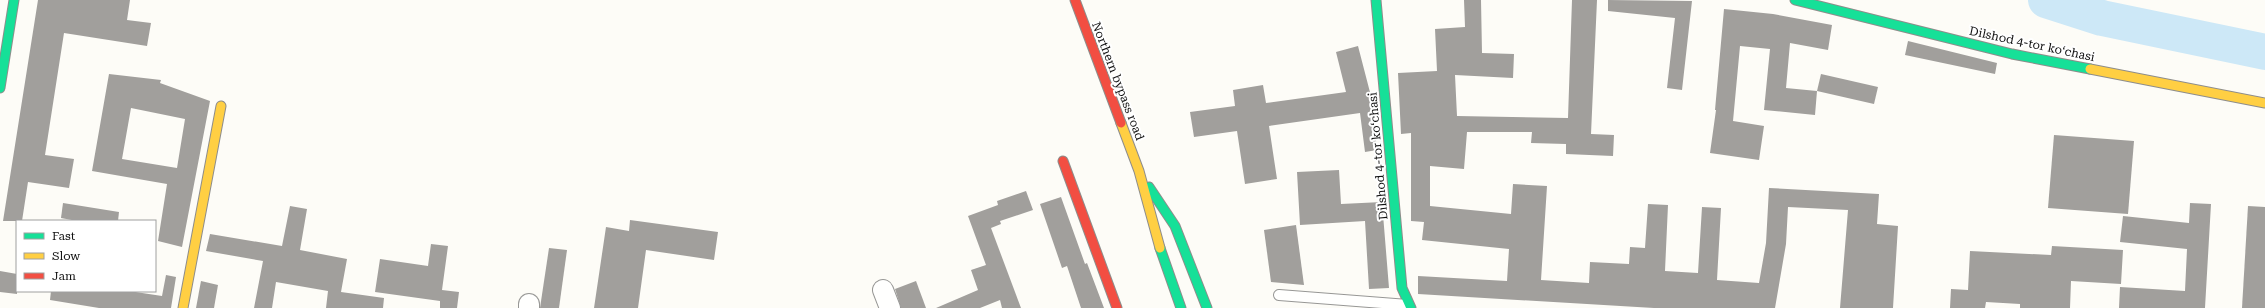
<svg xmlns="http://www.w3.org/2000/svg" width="2265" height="308" font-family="'Roboto Serif',serif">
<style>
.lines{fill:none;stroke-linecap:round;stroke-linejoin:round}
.river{stroke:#cde8f7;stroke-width:36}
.building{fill:#a19f9c;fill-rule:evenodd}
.lane-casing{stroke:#979795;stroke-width:12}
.street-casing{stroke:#979795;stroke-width:22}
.fast-casing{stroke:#8e8d8b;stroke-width:11}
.slow-casing{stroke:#8e8d8b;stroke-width:11}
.jam-casing{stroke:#8e8d8b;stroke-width:11}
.lane{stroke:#fffffe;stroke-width:10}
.street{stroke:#fffffe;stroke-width:20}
.fast{stroke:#16e098;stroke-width:9}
.slow{stroke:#ffcf43;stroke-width:9}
.jam{stroke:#f24e42;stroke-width:9}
.labels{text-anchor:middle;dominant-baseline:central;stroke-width:4;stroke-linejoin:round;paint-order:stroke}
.street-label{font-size:12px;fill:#111;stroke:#fff}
</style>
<rect width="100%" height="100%" fill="#fdfcf7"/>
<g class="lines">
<!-- river -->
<polyline class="river" points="2046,0 2102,18 2265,52"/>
</g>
<!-- building -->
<g class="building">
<polygon points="38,0 130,0 127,20 151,23 147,46 64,33 45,155 74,159 69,188 28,182 22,221 3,221"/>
<polygon points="1464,0 1481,0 1482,53 1514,54 1513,78 1455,75 1457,116 1568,118 1572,0 1597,0 1591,134 1614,135 1613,156 1566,154 1566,144 1531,143 1532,132 1467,132 1464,169 1430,166 1430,206 1511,214 1513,184 1547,186 1541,280 1589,283 1590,262 1629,264 1630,247 1645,248 1648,204 1668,205 1665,271 1698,273 1702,207 1721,208 1717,280 1759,283 1766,243 1769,188 1879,194 1877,224 1898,226 1893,308 1840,308 1848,210 1788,207 1786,244 1775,308 1654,308 1418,294 1418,276 1507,281 1509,249 1422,240 1424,222 1411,221 1411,133 1401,134 1398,73 1437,71 1435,29 1465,27"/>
<polygon points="1608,0 1692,1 1682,90 1667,88 1675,18 1608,11"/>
<polygon points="1724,9 1773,14 1832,25 1828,50 1790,43 1786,88 1817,91 1815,115 1764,110 1770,49 1740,46 1733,121 1764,126 1759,160 1710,153 1716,110 1715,110"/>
<polygon points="1908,41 1997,63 1995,74 1905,55"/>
<polygon points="1358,46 1372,100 1377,150 1365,152 1360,113 1269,126 1277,179 1245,184 1237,131 1194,137 1190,112 1235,106 1233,90 1263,85 1266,103 1346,92 1336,52"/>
<path d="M109,74L161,80L160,83L210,101L182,247L158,241L167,184L92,171ZM131,108L185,119L177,168L122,159Z"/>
<polygon points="1821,74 1878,87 1874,104 1817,91"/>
<polygon points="2054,135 2134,141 2128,214 2048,208"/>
<polygon points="1339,170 1341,204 1382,202 1389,288 1369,289 1365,221 1300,225 1297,172"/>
<polygon points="1026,191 1033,210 1000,221 1001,224 991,228 1021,308 1002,308 1000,300 980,308 936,308 978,290 971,270 986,265 968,216 998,205 997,201"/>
<polygon points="1061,197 1085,264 1087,263 1104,308 1081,308 1067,266 1062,268 1040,204"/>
<polygon points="63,203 119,212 118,221 77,221 61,218"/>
<polygon points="2190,203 2211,204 2205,308 2119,308 2120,287 2185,291 2187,249 2120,242 2123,216 2189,223"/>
<polygon points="290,206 307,209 300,250 347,259 341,292 384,298 383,308 326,308 328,291 276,282 272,308 254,308 263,261 206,251 210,234 282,246"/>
<polygon points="2248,206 2265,207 2265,308 2242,308"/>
<polygon points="630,220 718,232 714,260 646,250 638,308 594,308 606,227 629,231"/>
<polygon points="1296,225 1304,285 1271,282 1264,230"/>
<polygon points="431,244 448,246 442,290 459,292 457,308 440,308 440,301 375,292 380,259 428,266"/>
<polygon points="2052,246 2123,250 2121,284 2071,281 2070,308 2020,308 2020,304 1986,302 1985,308 1950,308 1951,289 1968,290 1970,251 2051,255"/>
<polygon points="549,248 567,250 559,308 540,308"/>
<polygon points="0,271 17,274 17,294 0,292"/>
<polygon points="166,275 176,277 171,308 99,308 50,300 51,291 129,291 162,296"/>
<polygon points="201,281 218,285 214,308 196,308"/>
<polygon points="916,281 926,308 901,308 895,289"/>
</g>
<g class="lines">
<!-- lane casing -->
<g class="lane-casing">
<polyline id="lane" points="1279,295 1408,305"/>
</g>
<!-- street casing -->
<g class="street-casing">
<g id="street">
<polyline points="883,290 890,308"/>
<polyline points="529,308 529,304"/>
</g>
</g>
<!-- fast casing -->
<g class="fast-casing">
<g id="fast">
<polyline points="1376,0 1402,288 1411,308"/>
<polyline points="1795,0 2012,54 2090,69"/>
<polyline points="0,88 14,0"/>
<polyline points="1149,187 1175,226 1207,308"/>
<polyline points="1160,248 1181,308"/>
</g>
</g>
<!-- slow casing -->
<g class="slow-casing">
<g id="slow">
<polyline points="2090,69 2265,103"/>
<polyline points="1121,123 1139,171 1160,248"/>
<polyline points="183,308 221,106"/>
</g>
</g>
<!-- jam casing -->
<g class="jam-casing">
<g id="jam">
<polyline points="1075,0 1121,123"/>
<polyline points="1063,161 1117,308"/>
</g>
</g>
<!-- lane -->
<use href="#lane" class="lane"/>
<!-- street -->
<use href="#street" class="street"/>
<!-- fast -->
<use href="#fast" class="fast"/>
<!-- slow -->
<use href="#slow" class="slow"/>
<!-- jam -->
<use href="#jam" class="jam"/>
</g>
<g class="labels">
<!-- street labels -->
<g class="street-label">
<text transform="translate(2032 44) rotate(12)">Dilshod 4-tor koʻchasi</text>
<text transform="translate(1118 81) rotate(69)">Northern bypass road</text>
<text transform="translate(1378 156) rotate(-95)">Dilshod 4-tor koʻchasi</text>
</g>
</g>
<!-- legend -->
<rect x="16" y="220" width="140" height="72" fill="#ffffff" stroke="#a0a0a0"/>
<rect x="24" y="233" width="20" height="6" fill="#16e098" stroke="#a0a0a0"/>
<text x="52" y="240" font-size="12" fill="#111111">Fast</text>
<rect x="24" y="253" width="20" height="6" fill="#ffcf43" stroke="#a0a0a0"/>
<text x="52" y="260" font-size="12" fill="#111111">Slow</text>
<rect x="24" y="273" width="20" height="6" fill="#f24e42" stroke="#a0a0a0"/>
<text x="52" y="280" font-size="12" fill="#111111">Jam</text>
</svg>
